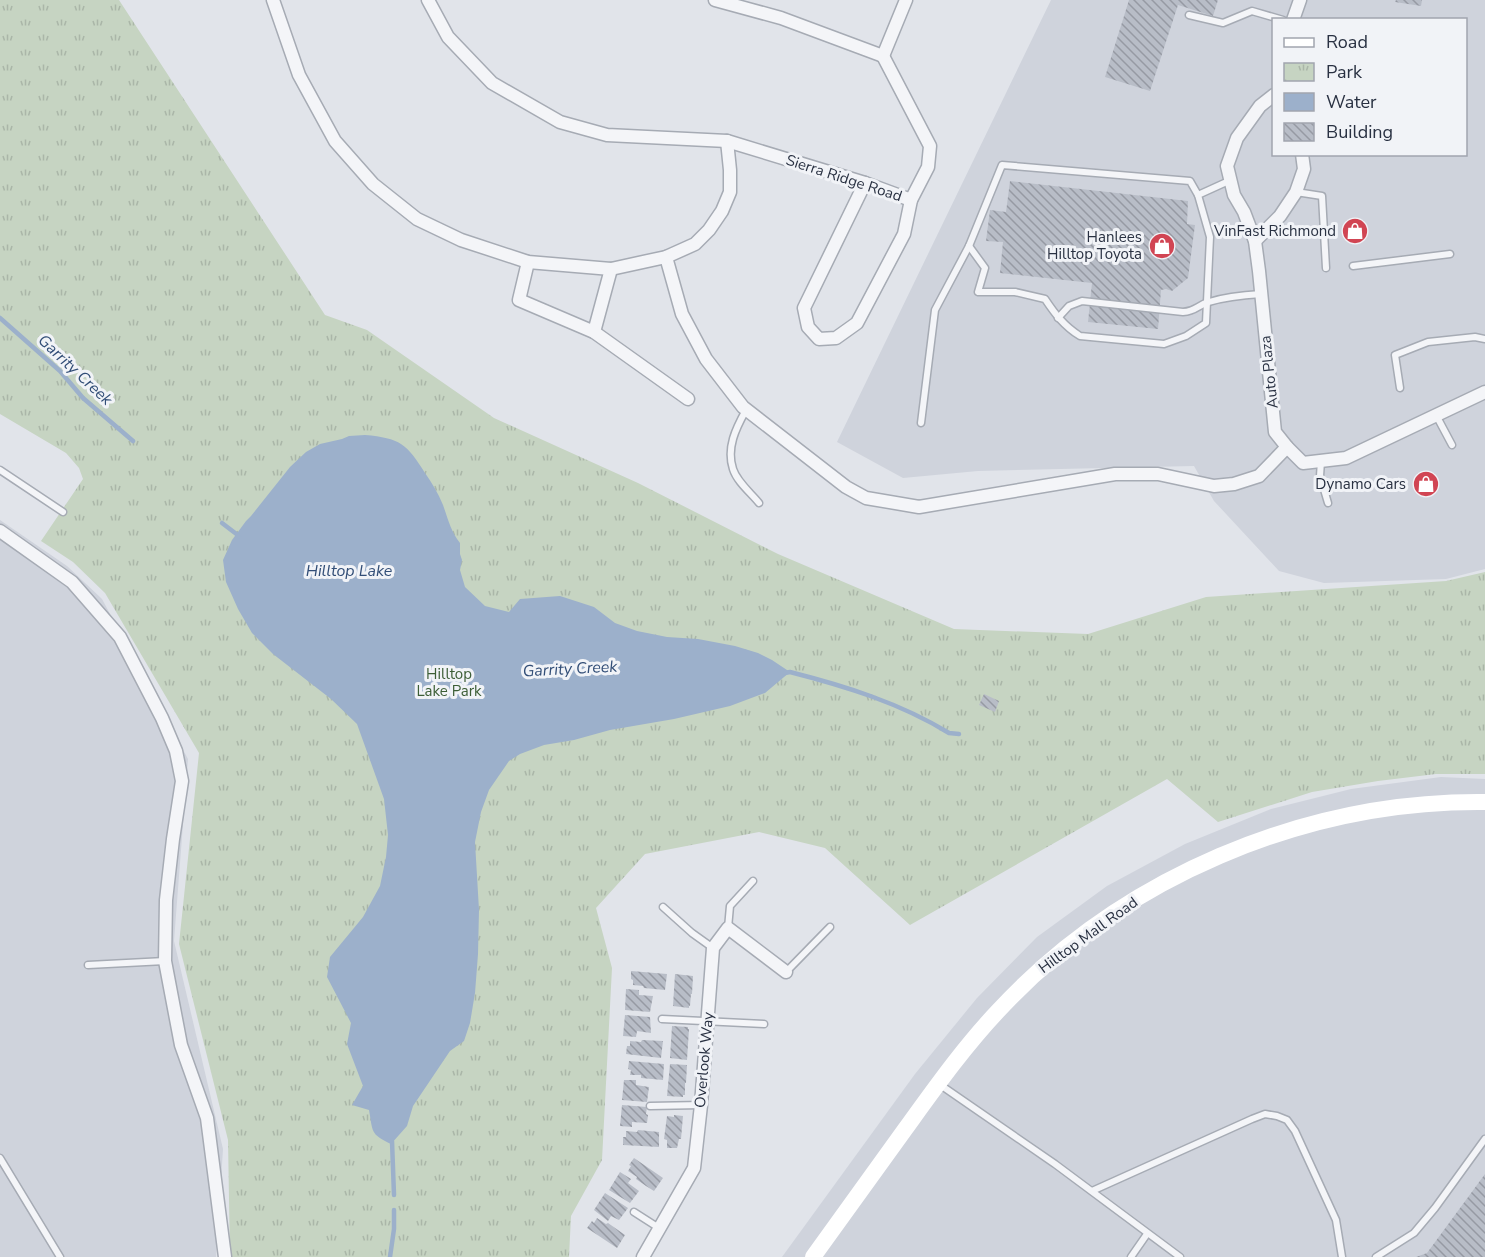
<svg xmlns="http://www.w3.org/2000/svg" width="1485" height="1257" font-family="'Nunito Sans',sans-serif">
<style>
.built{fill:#cfd3dc;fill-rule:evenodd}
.park{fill:url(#park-tufts)}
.water{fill:#9cb0cb}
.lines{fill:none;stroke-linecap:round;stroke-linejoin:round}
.stream{stroke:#9cb0cb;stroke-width:4.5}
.building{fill:url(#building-back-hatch)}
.lane-casing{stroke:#a6abb4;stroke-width:9}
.street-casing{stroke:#a6abb4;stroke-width:15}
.lane{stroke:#f4f5f8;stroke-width:6}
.street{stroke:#f4f5f8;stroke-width:12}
.secondary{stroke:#fff;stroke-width:16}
.labels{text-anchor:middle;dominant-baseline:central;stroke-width:6;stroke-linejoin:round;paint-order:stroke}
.street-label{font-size:15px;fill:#293142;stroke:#f1f3f7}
.poi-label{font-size:15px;fill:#293142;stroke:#f1f3f7;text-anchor:end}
.park-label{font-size:15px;fill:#3c5e36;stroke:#f1f3f7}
.water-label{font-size:16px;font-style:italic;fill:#324e77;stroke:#f1f3f7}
</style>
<defs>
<pattern id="park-tufts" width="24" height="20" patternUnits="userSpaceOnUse" patternTransform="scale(1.5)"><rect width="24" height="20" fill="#c6d4c2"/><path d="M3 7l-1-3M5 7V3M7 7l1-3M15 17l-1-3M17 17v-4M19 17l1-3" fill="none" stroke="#aab6a8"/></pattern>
<pattern id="building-back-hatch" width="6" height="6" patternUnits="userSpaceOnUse" patternTransform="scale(1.5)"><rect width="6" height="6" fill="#b8bdc7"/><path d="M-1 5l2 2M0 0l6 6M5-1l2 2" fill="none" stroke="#969aa3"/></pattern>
</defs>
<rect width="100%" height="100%" fill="#e1e4ea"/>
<!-- built -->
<g class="built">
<path d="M1051,0H1485V569L1446,579L1324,583L1279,571L1214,501L1194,466L978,471L903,478L837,442ZM1274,20H1466V154H1274Z"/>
<polygon points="0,520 67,566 102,599 188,759 174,941 223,1149 216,1257 0,1257"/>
<polygon points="1441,777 1485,779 1485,1257 782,1257 915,1074 977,998 1037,937 1107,886 1185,844 1271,809 1351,789"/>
</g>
<!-- park -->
<polygon class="park" points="0,0 119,0 325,315 367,330 494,418 638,483 778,554 954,629 1088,634 1206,597 1446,581 1485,572 1485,774 1436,774 1378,781 1312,792 1218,822 1167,779 910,925 825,848 759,832 645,854 596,908 612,968 602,1160 571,1216 569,1257 230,1257 228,1140 179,944 199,753 105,593 73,562 41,541 83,479 79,468 66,453 0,414"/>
<!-- water -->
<path class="water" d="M365,435C400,438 407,444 425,473C432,483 438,493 443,505C448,519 451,532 460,543V554L462,560L460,570L465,587L485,606L509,612L520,599L560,596L594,607L615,623L637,631L667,637L698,639L735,646L758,653L772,660L790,672L765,693L730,706L674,719L610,730L574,740L544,745L520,754L509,761L489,790L481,812L475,842L479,910L478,954L475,993L470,1023L464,1041L450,1051L413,1106L407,1126L391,1144C370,1134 373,1132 369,1110L352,1105L363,1086L347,1044L351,1023L327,977L330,957L363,917L380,886L386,857L388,835L384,799L357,724L331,699L273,654L252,633L238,609L226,582L223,560L232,540L246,521L251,516L290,467L306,452L320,444L342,439L349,436Z"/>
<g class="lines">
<!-- stream -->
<g class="stream">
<polyline points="0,318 60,371 83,398 133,441"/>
<polyline points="222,523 239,536"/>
<path d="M785,673L790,672C845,686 900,703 949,733L959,734"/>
<polyline points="392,1141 394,1195"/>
<polyline points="390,1257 394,1229 394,1210"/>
</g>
</g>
<!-- building -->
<g class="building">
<polygon points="1129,0 1218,0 1213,16 1178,5 1150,91 1105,77"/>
<polygon points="1396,0 1422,0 1421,6 1395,2"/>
<polygon points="1010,181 1188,201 1187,224 1195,225 1188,278 1172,291 1166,289 1161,290 1158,329 1088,322 1092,283 1000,273 1003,242 986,241 990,210 1006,212"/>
<polygon points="984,694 999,701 995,712 979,705"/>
<polygon points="631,971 667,974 665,990 644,988 643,986 633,985 633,980 631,979"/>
<polygon points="675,974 693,976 692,994 691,994 690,1006 689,1006 689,1008 673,1006"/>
<polygon points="626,989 639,990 639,995 653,996 650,1012 625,1010"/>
<polygon points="625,1015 650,1017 651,1033 637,1031 636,1037 623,1036"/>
<polygon points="672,1026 688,1027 688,1029 689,1029 687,1060 670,1058"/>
<polygon points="642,1040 663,1041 661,1058 626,1054 627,1046 630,1046 630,1041 641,1042"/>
<polygon points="629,1061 664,1064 663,1080 641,1078 641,1075 630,1075 631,1070 628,1069"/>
<polygon points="670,1064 687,1065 686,1083 685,1083 685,1095 683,1095 683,1097 667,1096"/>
<polygon points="624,1080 636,1080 636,1085 649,1087 647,1102 622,1100"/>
<polygon points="622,1105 647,1107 646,1114 648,1115 647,1123 632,1122 632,1127 620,1126"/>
<polygon points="674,1115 683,1116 681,1139 679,1139 677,1148 667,1148 667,1140 664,1139 667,1116 674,1117"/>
<polygon points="638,1130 659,1132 659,1147 623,1145 623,1137 626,1137 626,1131 637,1132"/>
<polygon points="634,1158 663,1178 654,1191 646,1186 636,1179 637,1177 628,1171 631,1166 629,1165"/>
<polygon points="620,1172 631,1179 628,1183 639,1191 630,1203 609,1190"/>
<polygon points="1485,1174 1485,1257 1416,1257 1427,1253"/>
<polygon points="605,1193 628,1208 619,1220 611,1216 608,1221 594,1210"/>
<polygon points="597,1218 606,1224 608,1223 625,1235 617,1248 587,1228 592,1221 594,1223"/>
</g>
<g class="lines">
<!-- lane casing -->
<g class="lane-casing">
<g id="lane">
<polyline points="1189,15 1223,23 1252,11 1283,20"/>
<polyline points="1296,192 1322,196 1326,268"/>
<path d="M969,246L985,268L978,292H1015L1045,299C1055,314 1064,326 1080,336L1164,344L1186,336L1206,323L1210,237L1198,195L1231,180"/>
<polyline points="1353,266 1450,254"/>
<path d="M1058,318L1069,306L1082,301L1183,312C1197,311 1197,305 1209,302C1225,297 1244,295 1261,294"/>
<polyline points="1400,388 1395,355 1428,342 1475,337 1485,339"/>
<path d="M746,410C736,428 726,448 733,469C737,482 751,493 759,503"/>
<polyline points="1436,415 1452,445"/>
<polyline points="921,423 935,310 969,246 1002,165 1190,181 1198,195"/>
<polyline points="1321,461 1320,476 1328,503"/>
<polyline points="0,470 63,512"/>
<polyline points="663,907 692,933 713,948"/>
<polyline points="728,928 730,906 753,881"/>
<polyline points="88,965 165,961"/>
<polyline points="786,972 830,927"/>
<polyline points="662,1019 764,1024"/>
<polyline points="939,1084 1055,1164 1180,1257"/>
<polyline points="650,1106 701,1105"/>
<polyline points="0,1158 60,1257"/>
<polyline points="1092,1191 1252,1119 1265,1114 1277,1116 1287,1120 1295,1131 1336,1220 1342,1257"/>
<polyline points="634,1212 659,1228"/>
<polyline points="1131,1257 1147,1234"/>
<polyline points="1376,1257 1414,1233 1435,1208 1485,1139"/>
</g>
</g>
<!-- street casing -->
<g class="street-casing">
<g id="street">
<polyline points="273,0 299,75 335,141 373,184 417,219 461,240 528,262 611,269 666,257 695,244 709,230 722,211 730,192 730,170 727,141"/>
<polyline points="428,0 448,37 492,83 560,122 607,135 727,141 865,183 911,200"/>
<polyline points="715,0 781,18 883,56"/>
<polyline points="1293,20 1300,0"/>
<polyline points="883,56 906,0"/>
<polyline points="1274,95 1260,106 1237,138 1227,166 1234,195 1244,212 1255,241 1259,271 1275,432 1287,447 1303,463 1346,458 1485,392"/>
<polyline points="865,183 804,308 808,327 819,339 836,338 857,323 904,234 911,200 928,167 930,146 883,56"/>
<polyline points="1255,241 1280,216 1296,192 1304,169 1302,154"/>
<polyline points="666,257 682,314 706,359 743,407 846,487 866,498 919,507 1115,474 1158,474 1214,486 1234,484 1259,476 1287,447"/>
<polyline points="528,262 519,300 594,332 688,399"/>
<polyline points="594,332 611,269"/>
<polyline points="0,531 72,582 120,637 162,718 176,751 182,781 173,839 166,900 165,961 181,1045 207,1118 225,1257"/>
<polyline points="643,1257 694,1168 701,1105 713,948 728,928 786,972"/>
</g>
</g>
<!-- lane -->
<use href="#lane" class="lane"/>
<!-- street -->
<use href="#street" class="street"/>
<!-- secondary -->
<path class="secondary" d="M813,1257C844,1214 875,1171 906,1128C935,1088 964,1047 998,1011C1121,878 1304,800 1485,802"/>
</g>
<!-- icons -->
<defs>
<g id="shop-disc" transform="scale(1.35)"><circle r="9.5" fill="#d14553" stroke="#f1f3f7"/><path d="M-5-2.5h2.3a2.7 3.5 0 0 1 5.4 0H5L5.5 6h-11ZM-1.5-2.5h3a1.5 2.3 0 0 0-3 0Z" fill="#fff"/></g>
</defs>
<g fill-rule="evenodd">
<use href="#shop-disc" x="1355" y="231"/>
<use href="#shop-disc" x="1162" y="246"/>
<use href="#shop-disc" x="1426" y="484"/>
</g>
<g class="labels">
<!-- street labels -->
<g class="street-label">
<text transform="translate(844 178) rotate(18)">Sierra Ridge Road</text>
<text transform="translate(1269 372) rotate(-96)">Auto Plaza</text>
<text transform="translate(1088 935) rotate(-36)">Hilltop Mall Road</text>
<text transform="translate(704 1060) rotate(-85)">Overlook Way</text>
</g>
<!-- poi labels -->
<g class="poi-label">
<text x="1336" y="231">VinFast Richmond</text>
<text x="1142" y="237">Hanlees<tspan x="1142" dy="17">Hilltop Toyota</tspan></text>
<text x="1406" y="484">Dynamo Cars</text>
</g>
<!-- park labels -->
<g class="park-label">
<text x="449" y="674">Hilltop<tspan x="449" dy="17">Lake Park</tspan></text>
</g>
<!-- water labels -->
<g class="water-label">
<text transform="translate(75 370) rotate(43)">Garrity Creek</text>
<text x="349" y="571">Hilltop Lake</text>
<text transform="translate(570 669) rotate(-3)">Garrity Creek</text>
</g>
</g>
<!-- legend -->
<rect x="1272" y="18" width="195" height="138" fill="#f1f3f7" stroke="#a1a5af" stroke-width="1.5"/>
<rect x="1284" y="38" width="30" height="9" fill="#ffffff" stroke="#a1a5af" stroke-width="1.5"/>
<text x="1326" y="48" font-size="18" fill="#293142">Road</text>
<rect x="1284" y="63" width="30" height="18" fill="url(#park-tufts)" stroke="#a1a5af" stroke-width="1.5"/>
<text x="1326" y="78" font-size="18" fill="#293142">Park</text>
<rect x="1284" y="93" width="30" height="18" fill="#9cb0cb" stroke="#a1a5af" stroke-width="1.5"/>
<text x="1326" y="108" font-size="18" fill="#293142">Water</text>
<rect x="1284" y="123" width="30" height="18" fill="url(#building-back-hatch)" stroke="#a1a5af" stroke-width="1.5"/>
<text x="1326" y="138" font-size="18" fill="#293142">Building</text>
</svg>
